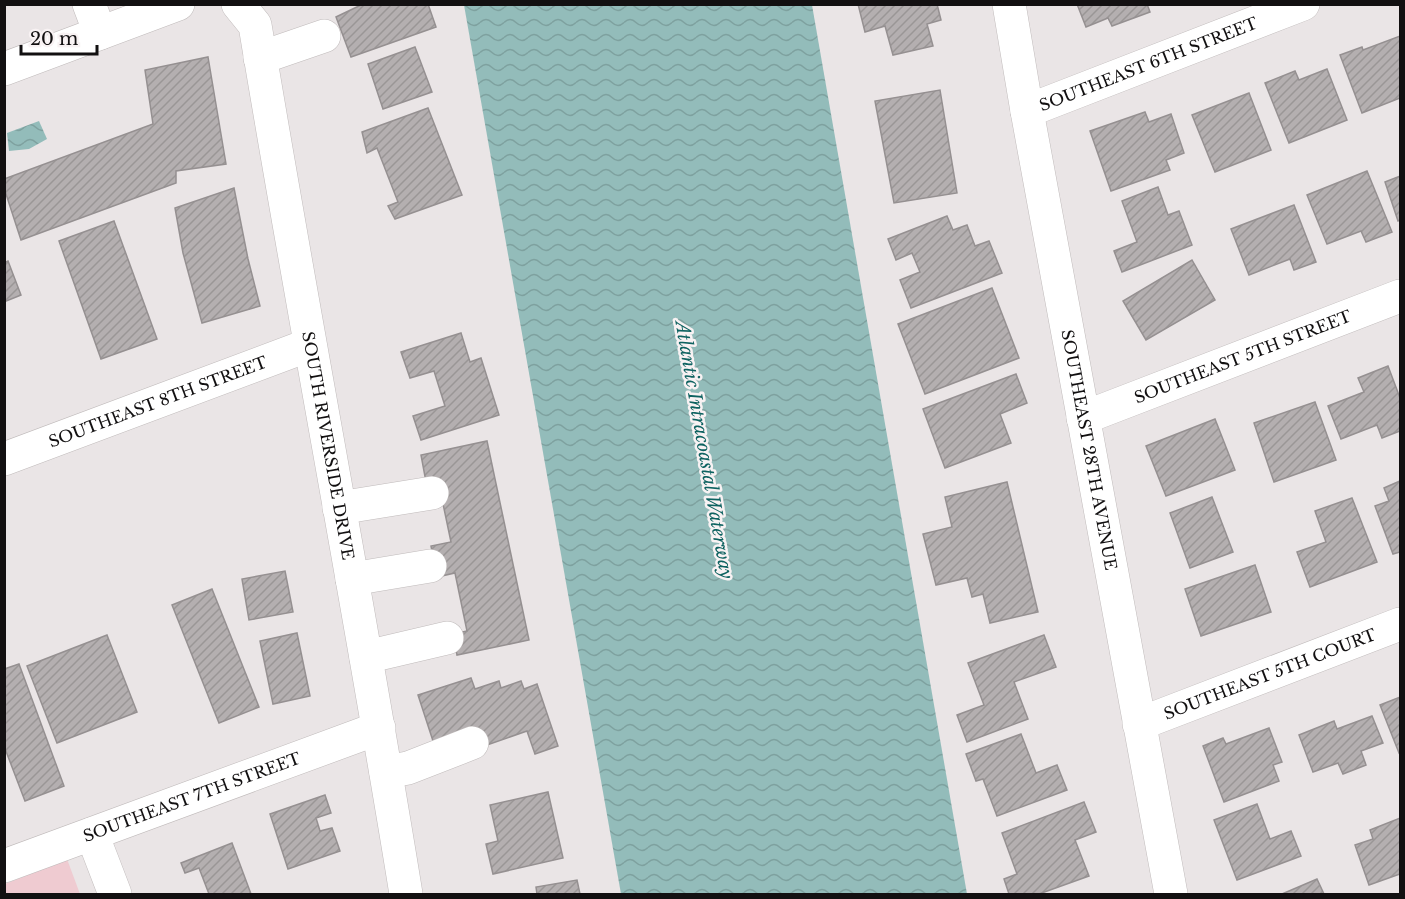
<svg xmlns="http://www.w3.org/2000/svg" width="1405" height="899" font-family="'Libre Baskerville',serif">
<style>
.green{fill:#efcbd1}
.water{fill:url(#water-waves)}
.building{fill:url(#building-hatch);stroke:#959091;stroke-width:1.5}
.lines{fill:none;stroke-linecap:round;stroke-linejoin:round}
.minor-casing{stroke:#c0bbbb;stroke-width:34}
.minor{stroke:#fff;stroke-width:33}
.labels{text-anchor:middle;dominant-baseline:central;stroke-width:5;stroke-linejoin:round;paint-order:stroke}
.street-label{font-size:16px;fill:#121011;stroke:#f8f2f3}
.water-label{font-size:18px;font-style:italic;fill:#0d6260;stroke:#f8f2f3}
</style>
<defs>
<pattern id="water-waves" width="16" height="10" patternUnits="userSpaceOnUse" patternTransform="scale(1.5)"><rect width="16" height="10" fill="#93bcba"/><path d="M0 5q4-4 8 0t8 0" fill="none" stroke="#7ea19f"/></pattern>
<pattern id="building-hatch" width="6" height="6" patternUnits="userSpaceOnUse" patternTransform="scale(1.5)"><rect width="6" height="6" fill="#b4afb0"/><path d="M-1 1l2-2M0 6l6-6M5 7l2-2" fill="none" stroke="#9a9696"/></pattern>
</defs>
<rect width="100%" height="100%" fill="#eae5e6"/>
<!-- green -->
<polygon class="green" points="67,859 80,894 5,894 5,884"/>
<!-- water -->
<g class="water">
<polygon points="464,5 812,5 967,894 621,894"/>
<polygon points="39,121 47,139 29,149 9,151 7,133"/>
</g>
<!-- building -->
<g class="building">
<polygon points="363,4 428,4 436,27 351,57 336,17"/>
<polygon points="858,4 937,4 941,20 927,24 933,46 893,55 885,26 865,32"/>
<polygon points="1077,4 1147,4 1150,12 1112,26 1108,18 1086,27"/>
<polygon points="1400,36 1400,98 1362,113 1340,55 1362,47 1363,50"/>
<polygon points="415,47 432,92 383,109 368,64"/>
<polygon points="208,57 226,164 176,171 176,183 21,240 4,188 4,179 153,124 145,70"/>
<polygon points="1327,69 1347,120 1289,143 1265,83 1295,71 1299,80"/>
<polygon points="940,90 957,193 894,203 875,101"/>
<polygon points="1249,93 1271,150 1215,172 1192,115"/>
<polygon points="428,108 462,195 395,219 388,206 398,202 377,148 367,153 362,132"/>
<polygon points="1145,112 1149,122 1171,114 1184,153 1166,160 1170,170 1111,191 1090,131"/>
<polygon points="1367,171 1392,232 1366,242 1361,231 1327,244 1307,195"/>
<polygon points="1400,176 1400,220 1398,221 1385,182"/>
<polygon points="1158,187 1168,215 1179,211 1192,245 1122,272 1114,251 1137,242 1122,201"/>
<polygon points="234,188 248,259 260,306 202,323 183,253 175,208"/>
<polygon points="1294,205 1316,262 1294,270 1290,259 1249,275 1231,229"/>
<polygon points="947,216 953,230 967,225 975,246 989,241 1002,273 911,308 900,280 920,272 912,253 896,260 888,239"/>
<polygon points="114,221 157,339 101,359 59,241"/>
<polygon points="1192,260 1215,300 1146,340 1123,301"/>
<polygon points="8,261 21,295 4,302 4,263"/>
<polygon points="992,288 1019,358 925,394 898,324"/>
<polygon points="461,333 470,362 481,358 499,415 421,440 413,416 445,406 434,371 410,378 401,352"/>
<polygon points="1388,366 1400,398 1400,431 1382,438 1377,425 1341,439 1328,406 1364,392 1358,378"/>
<polygon points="1016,374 1027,403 1000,414 1011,443 945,468 923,409"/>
<polygon points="1315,402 1336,460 1274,482 1254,423"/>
<polygon points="1215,419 1235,470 1166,496 1146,446"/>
<polygon points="487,441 529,640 457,655 453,634 467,631 455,573 437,577 431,546 451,542 438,480 426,482 421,455"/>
<polygon points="1400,481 1400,552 1393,554 1375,506 1389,501 1384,488"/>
<polygon points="1007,482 1038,612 990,623 983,594 972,597 967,578 936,585 923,534 952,527 945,497"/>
<polygon points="1212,497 1233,552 1190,568 1170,513"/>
<polygon points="1352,498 1377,562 1310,587 1297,552 1326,542 1315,511"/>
<polygon points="1255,565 1271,612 1201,636 1185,589"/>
<polygon points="285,571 293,612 249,620 242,579"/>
<polygon points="212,589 259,707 219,723 172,605"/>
<polygon points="297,633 310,696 273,704 260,641"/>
<polygon points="107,635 137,712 57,743 27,666"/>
<polygon points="1044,635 1056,667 1014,682 1028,719 967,742 957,715 984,705 968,663"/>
<polygon points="19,664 64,786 25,801 4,746 4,669"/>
<polygon points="471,678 475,689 499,681 501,688 521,681 524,689 537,684 558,746 535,754 527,731 487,745 434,744 418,695"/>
<polygon points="1400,697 1400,752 1399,753 1380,705"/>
<polygon points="1372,716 1383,743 1361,751 1366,765 1343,774 1338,763 1313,772 1299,735 1334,721 1337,729"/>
<polygon points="1269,728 1282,762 1273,765 1279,781 1224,802 1203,746 1223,738 1226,744"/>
<polygon points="1021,734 1036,773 1057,765 1067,790 997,816 983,779 976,781 966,754"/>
<polygon points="548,792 563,858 493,874 486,844 498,841 490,805"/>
<polygon points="325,795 331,813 316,818 320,831 332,828 340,851 288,869 270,814"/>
<polygon points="1084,802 1096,832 1075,840 1089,876 1039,894 1009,894 1004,879 1017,874 1002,833"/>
<polygon points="1257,804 1270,839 1291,831 1301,856 1237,880 1214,820"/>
<polygon points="1400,818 1400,874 1369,885 1355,845 1373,839 1370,830"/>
<polygon points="232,843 251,894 209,894 199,868 185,873 181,863"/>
<polygon points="1317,879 1324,894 1282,894"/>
<polygon points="577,880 580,894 537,894 536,887"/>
</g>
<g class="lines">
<!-- minor casing -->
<g class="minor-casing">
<g id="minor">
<polyline points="89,4 100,33"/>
<path id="s1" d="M238,4L255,25C303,315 359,604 406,894"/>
<path id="s2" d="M1009,4L1027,111L1171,894"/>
<polyline points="260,58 324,36"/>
<polyline points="4,69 178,4"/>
<path id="s3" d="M1027,111L1303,4"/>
<path id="s4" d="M1083,418L1400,296"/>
<path id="s5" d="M4,459L309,345"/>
<polyline points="339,508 432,493"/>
<polyline points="352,579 430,566"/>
<polyline points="366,657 447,638"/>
<path id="s6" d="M1139,724L1400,624"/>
<polyline points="386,772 408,768 472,743"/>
<polyline points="92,834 115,894"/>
<path id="s7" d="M4,866L379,728"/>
</g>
</g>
<!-- minor -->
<use href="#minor" class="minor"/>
</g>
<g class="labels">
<!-- street labels -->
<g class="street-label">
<text stroke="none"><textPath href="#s3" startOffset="130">SOUTHEAST 6TH STREET</textPath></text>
<text stroke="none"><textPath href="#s4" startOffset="171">SOUTHEAST 5TH STREET</textPath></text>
<text stroke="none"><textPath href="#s5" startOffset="164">SOUTHEAST 8TH STREET</textPath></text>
<text stroke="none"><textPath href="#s1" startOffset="454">SOUTH RIVERSIDE DRIVE</textPath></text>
<text stroke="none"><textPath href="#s2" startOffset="453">SOUTHEAST 28TH AVENUE</textPath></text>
<text stroke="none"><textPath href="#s6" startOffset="140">SOUTHEAST 5TH COURT</textPath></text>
<text stroke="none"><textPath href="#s7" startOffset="200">SOUTHEAST 7TH STREET</textPath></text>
</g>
<!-- water labels -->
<g class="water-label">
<text transform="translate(704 450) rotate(80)">Atlantic Intracoastal Waterway</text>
</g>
</g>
<!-- border -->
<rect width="1405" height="899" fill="none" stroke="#121011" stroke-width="12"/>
<!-- scale -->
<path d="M21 45v9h76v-9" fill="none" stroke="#121011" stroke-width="3"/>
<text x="30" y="45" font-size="18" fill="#121011" stroke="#f8f2f3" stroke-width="4.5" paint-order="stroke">20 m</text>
</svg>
